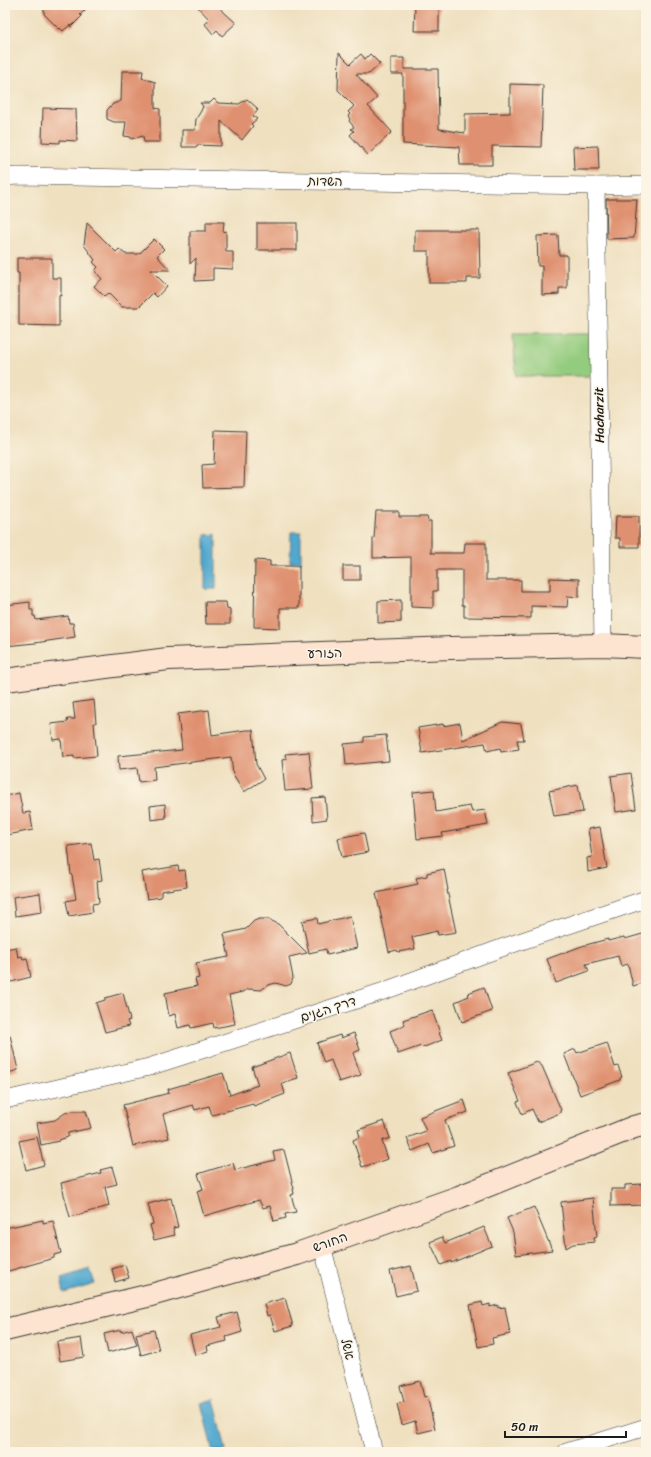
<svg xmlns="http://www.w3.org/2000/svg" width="651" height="1457" font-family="Sriracha,'Playpen Sans Hebrew',sans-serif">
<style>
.green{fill:#94cc7f;stroke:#58744e}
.water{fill:#51a8ce;stroke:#366275}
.building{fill:#df9070}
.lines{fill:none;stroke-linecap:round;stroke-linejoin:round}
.street-casing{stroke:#3c3935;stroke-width:18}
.secondary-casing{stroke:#3c3935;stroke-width:24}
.street{stroke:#fff;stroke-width:17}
.secondary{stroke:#fde4d1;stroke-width:22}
.labels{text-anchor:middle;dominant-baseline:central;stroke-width:3;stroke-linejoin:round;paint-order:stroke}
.street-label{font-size:13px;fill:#1c1c1c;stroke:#fcf5e5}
</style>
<rect width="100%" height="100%" fill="#fcf5e5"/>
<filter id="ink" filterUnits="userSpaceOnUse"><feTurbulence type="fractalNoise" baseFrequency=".025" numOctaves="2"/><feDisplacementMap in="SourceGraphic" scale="8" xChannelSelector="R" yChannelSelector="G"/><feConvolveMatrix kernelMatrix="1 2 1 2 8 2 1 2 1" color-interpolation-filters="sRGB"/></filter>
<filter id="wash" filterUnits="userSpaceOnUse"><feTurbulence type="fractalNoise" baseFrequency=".012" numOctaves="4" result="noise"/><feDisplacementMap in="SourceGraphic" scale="16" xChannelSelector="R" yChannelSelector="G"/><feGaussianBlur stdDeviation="0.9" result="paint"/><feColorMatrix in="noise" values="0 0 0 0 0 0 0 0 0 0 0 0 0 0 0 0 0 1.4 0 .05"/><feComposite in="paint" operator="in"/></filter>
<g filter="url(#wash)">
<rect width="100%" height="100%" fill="#efe0c0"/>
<!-- green -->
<polygon class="green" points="513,334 593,334 594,376 516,376"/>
<!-- water -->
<g class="water">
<polygon points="291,532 301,532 301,562 290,562"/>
<polygon points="216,534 216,589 205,589 205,535"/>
<polygon points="90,1269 95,1284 64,1293 61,1278"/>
<polygon points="214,1399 226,1450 213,1452 201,1403"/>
</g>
<g id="blocks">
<!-- building -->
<g class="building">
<polygon points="44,5 90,5 80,15 82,16 71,27 70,25 63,31 60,28 59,29 44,14"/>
<polygon points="196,5 216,5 236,23 222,36 217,30 213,34 205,24 209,19"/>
<polygon points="415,5 439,5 439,31 414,31"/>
<polygon points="339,53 350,64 361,54 365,59 370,54 380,64 369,74 356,74 377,98 368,106 392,132 368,155 350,135 354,131 351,129 354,127 349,121 350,119 348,116 350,114 348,112 354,106 338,90"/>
<polygon points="391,58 404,58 404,69 438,69 439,129 465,133 465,114 510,113 510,84 543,85 541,147 492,146 492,165 460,165 459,147 403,144 403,74 391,74"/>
<polygon points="122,71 143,71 142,78 155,82 155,108 160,109 160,142 144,142 143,136 131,139 131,137 124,136 126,122 114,122 107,119 107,110 113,104 121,101"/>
<polygon points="214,99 218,103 239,104 247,99 257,108 256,108 258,110 253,116 257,119 251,124 253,126 242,140 221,121 221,146 197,145 197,147 182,147 182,130 195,130 196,119 201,111 203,106 200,103 210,103"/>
<polygon points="43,108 76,109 77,141 60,140 60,143 42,142"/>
<polygon points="598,146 599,170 574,170 573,147"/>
<polygon points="606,199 637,199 634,238 607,239"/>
<polygon points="206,222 224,222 223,232 226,231 226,252 233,252 233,269 213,268 213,280 195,281 196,258 190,264 190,231 206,231"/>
<polygon points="87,223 116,252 119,249 125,254 139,254 154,239 164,249 157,256 170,270 151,270 167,286 157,297 153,293 139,307 122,307 108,293 104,296 94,286 102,279 95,271 98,267 93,262 95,260 84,245"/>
<rect x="257" y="223" width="40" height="27"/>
<polygon points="415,230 479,230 480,278 467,278 467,283 429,283 429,251 415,251"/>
<polygon points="558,235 559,255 567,255 567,288 559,288 559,294 542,295 542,266 538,266 537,236"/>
<polygon points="17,258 52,258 52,278 61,278 61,296 59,295 59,326 19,325 19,273 17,273"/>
<polygon points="215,430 246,431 244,487 203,488 202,465 214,464"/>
<polygon points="376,512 399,512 399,517 427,517 428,521 431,521 431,553 464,553 465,543 486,543 486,580 521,580 521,591 550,591 550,578 579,579 579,597 568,596 567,607 531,606 531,618 464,617 464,605 462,605 462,570 437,570 437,591 433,591 433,608 411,607 411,557 373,558 373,538 374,538"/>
<polygon points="616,516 639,516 639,547 620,547 620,538 615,538"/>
<polygon points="255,560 270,561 270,566 299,566 299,608 280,608 280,628 254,627"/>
<rect x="343" y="566" width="17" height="14"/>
<polygon points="401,600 401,622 378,623 378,601"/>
<polygon points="30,602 30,610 33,610 33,616 35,616 36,620 68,616 69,623 73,623 75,637 35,643 5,646 5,605"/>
<polygon points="205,602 226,602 227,608 230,609 230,624 206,624"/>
<polygon points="94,700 96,723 94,723 97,756 74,758 74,756 63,757 61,739 53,740 51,724 68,722 67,719 75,719 73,703"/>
<polygon points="209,710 212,735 246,730 253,730 256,764 264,779 244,792 233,774 231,757 154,767 155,780 139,782 137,768 119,770 118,756 182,750 178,714"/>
<polygon points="502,722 521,724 524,740 517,740 519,749 501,752 500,748 487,751 485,743 422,753 418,728 443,724 443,726 460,723 463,740"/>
<polygon points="386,735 389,761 346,765 344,744 364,742 364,737"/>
<polygon points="309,752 313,789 285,791 282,760 286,759 285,754"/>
<polygon points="631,773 636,809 616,812 611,776"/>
<polygon points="578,785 583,812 554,816 549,791"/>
<polygon points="434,790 436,812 470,806 472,812 485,810 488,825 442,833 443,836 417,839 413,792"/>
<polygon points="19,793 23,813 30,812 33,830 7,835 5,826 5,796"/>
<polygon points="325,797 327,819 313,821 312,798"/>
<polygon points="165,804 166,818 151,820 150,806"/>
<polygon points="600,827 607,868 588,872 587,858 592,857 588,829"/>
<polygon points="364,833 368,852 342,857 338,838"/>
<polygon points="91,843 94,860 99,859 102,880 97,881 99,903 92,904 93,912 69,916 66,901 76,899 72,875 71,875 68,846"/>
<polygon points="178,866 179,871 185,870 187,887 161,891 161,897 147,899 142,872"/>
<polygon points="444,869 448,890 447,890 456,932 438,935 437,931 412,937 415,949 398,952 397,950 389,952 376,893 418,884 416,878 427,876 427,873"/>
<polygon points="40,893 42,912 15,916 13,897"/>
<polygon points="350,916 357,948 327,955 326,949 309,953 302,921 317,918 318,924"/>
<polygon points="259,919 268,919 278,924 307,953 289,957 293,978 291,984 286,986 276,983 268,985 261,990 249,989 242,992 229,995 235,1024 214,1028 213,1023 191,1028 190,1025 178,1028 175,1014 169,1016 165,993 197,986 195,979 199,978 196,963 229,957 224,934 246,929 254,921"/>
<polygon points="646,933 646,982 633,986 628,964 621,966 618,956 586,964 589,971 556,983 547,959 582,946 608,939 608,941 624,937 625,939"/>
<polygon points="16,947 18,957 22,956 23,959 27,958 31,977 11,982 9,972 5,973 5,949"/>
<polygon points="484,987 492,1011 462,1022 455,1002 469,996 468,993"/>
<polygon points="123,993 130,1020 127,1021 129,1026 105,1032 96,1003 105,1000 105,998"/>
<polygon points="432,1010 440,1033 439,1033 442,1040 427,1046 422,1047 421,1046 398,1054 390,1031 405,1025 403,1020"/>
<polygon points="354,1033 360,1050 353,1053 361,1075 339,1082 331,1060 324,1063 317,1043 340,1035 341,1038"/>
<polygon points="10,1035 18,1070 5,1074 5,1036"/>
<polygon points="607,1043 615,1067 618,1066 622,1077 620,1078 620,1080 580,1095 564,1054 575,1049 577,1053"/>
<polygon points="290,1053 298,1078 282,1083 285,1094 254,1106 253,1104 212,1115 209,1106 195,1110 193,1105 163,1114 169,1138 133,1146 123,1105 169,1093 168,1089 223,1073 230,1095 258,1085 252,1067"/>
<polygon points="537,1062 542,1066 561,1110 560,1111 560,1113 538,1122 532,1109 522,1114 517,1102 520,1101 508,1073"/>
<polygon points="464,1100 468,1112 445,1120 454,1146 433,1153 429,1144 412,1151 407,1138 426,1131 420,1117"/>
<polygon points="73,1111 86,1111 91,1128 68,1133 68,1137 59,1140 59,1141 41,1145 37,1123 55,1120 65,1113"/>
<polygon points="384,1121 390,1138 382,1141 388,1159 362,1167 353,1140 360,1137 358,1130"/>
<polygon points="37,1137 44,1165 26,1170 19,1141"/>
<polygon points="284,1150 294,1189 293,1189 294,1194 291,1195 296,1212 285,1214 286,1218 274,1221 270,1206 263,1208 259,1200 204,1216 197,1191 203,1189 198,1174 233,1163 235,1170 275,1160 273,1152"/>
<polygon points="112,1167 117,1184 105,1187 109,1206 70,1217 61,1183 101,1173 100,1170"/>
<polygon points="642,1184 642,1190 646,1190 646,1205 611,1206 611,1189 625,1189 625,1185"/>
<polygon points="171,1198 178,1227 173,1228 175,1235 154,1240 150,1225 153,1224 148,1204"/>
<polygon points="593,1198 597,1237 594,1238 595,1242 573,1244 566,1248 561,1202"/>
<polygon points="534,1207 552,1250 516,1255 513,1232 507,1218"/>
<polygon points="43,1220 43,1223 53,1221 61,1253 54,1255 54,1258 5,1272 5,1228"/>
<polygon points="484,1227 492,1246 451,1263 451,1261 441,1265 430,1242 442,1237 445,1243"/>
<polygon points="125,1265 129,1278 115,1282 112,1269"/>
<polygon points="411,1266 417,1291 396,1296 390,1271"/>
<polygon points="285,1298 293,1326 275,1331 270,1315 267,1316 264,1304"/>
<polygon points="482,1302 483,1306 490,1304 490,1307 498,1305 498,1308 505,1307 510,1334 492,1338 493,1344 478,1347 470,1305"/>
<polygon points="237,1312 242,1332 226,1337 227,1341 207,1346 208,1351 195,1355 190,1335 221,1327 218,1317"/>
<polygon points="132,1329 137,1345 108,1353 104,1334 121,1330 121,1332"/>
<polygon points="154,1330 159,1350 141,1355 136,1334"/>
<polygon points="81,1338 84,1357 60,1361 57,1342"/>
<polygon points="420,1381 424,1397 427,1396 435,1429 418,1433 415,1421 402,1425 397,1404 404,1402 400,1386"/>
</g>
</g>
</g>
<g filter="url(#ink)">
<use href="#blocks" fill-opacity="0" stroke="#3c3935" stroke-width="1"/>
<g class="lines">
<!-- street casing -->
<g class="street-casing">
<g id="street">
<polyline points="5,177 18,176 596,186 646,185"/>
<polyline points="596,186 603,645"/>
<polyline points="5,1100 149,1067 384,991 507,946 646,899"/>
<polyline points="322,1245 374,1452"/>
<polyline points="566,1452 646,1427"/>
</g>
</g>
<!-- secondary casing -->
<g class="secondary-casing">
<g id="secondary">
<polyline points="5,680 168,659 451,648 603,645 646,647"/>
<polyline points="5,1330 151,1295 297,1254 459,1197 634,1127 646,1124"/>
</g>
</g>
<!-- street -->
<use href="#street" class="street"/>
<!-- secondary -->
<use href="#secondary" class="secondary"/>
</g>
</g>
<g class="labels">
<!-- street labels -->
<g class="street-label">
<text transform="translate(325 181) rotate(1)">השדות</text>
<text transform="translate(599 415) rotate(-91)">Hacharzit</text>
<text transform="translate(325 653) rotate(-2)">הזורע</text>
<text transform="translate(328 1009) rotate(-18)">דרך הגנים</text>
<text transform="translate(330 1242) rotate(-20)">החורש</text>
<text transform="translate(348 1349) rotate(76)">אשל</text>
</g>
</g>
<!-- margin -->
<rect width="651" height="1457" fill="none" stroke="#fcf5e5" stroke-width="20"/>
<!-- scale -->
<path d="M505 1431v6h121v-6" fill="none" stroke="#1c1c1c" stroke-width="2"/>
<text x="511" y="1431" font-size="12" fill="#1c1c1c" stroke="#fcf5e5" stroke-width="3" paint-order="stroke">50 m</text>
</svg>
